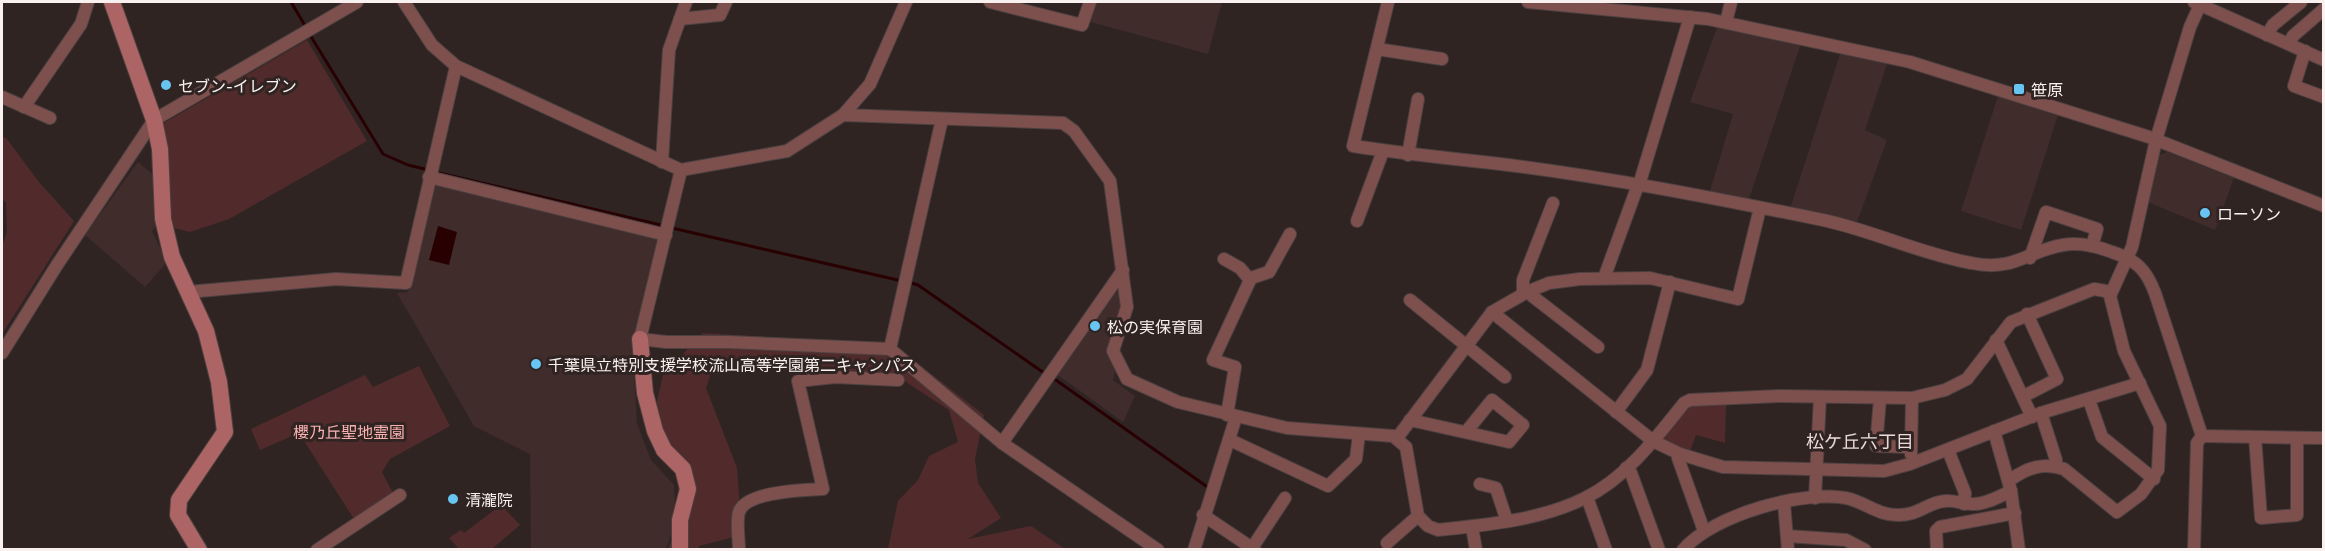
<svg xmlns="http://www.w3.org/2000/svg" width="2325" height="551" font-family="Commissioner,'Noto Sans JP',sans-serif">
<style>
.built{fill:#3f2c2b}
.green{fill:#512b2b}
.water{fill:#280002}
.lines{fill:none;stroke-linecap:round;stroke-linejoin:round}
.stream{stroke:#280002;stroke-width:3}
.street-casing{stroke:#4c4140;stroke-width:14}
.secondary-casing{stroke:#4c4140;stroke-width:18}
.street{stroke:#7d504e;stroke-width:12}
.secondary{stroke:#ac6564;stroke-width:16}
.poi-dot{fill:#68c4f0;stroke:#302423;stroke-width:2}
.labels{text-anchor:middle;dominant-baseline:central;stroke-width:6;stroke-linejoin:round;paint-order:stroke}
.poi-label{font-size:16px;fill:#f9f1f0;stroke:#302423;text-anchor:start}
.park-label{font-size:16px;fill:#fab2b0;stroke:#302423}
.neighbourhood-label{font-size:18px;fill:#eadad9;stroke:#302423}
</style>
<rect width="100%" height="100%" fill="#302423"/>
<!-- built -->
<g class="built">
<polygon points="1093,2 1222,2 1208,54 1087,21"/>
<polygon points="1718,25 1801,43 1748,202 1709,194 1733,114 1690,102"/>
<polygon points="1841,51 1888,61 1865,130 1887,140 1857,222 1790,209"/>
<polygon points="1998,96 2058,115 2021,230 1961,211"/>
<polygon points="2167,152 2234,178 2215,230 2148,202 2157,156"/>
<polygon points="138,162 155,176 159,221 152,231 167,262 145,287 85,235"/>
<polygon points="435,185 661,240 633,350 637,424 651,460 674,485 676,521 666,549 531,549 530,454 474,426 397,293 408,292"/>
<polygon points="1120,283 1122,302 1108,345 1115,371 1113,380 1135,396 1123,422 1058,375"/>
</g>
<!-- green -->
<g class="green">
<polygon points="307,40 367,141 229,219 190,232 174,228 168,199 164,123"/>
<polygon points="2,136 7,139 38,181 74,221 2,334 2,247 7,232 6,202 2,199"/>
<polygon points="703,333 800,339 867,350 921,366 984,415 975,459 978,483 1001,518 968,539 1031,526 1065,549 888,549 898,501 918,480 929,456 958,442 949,410 900,378 779,364 714,364 706,388 737,468 742,535 699,546 699,549 668,549 679,521 677,458 655,411 663,375"/>
<polygon points="419,366 450,426 390,459 382,472 394,495 354,519 299,433 260,450 251,429 365,375 373,387"/>
<polygon points="1702,403 1726,403 1725,443 1696,435 1690,451 1667,445 1663,440 1688,406"/>
<polygon points="501,505 520,525 492,549 459,549 449,538 461,530 464,533"/>
</g>
<!-- water -->
<polygon class="water" points="438,226 457,232 449,265 429,260"/>
<g class="lines">
<!-- stream -->
<g class="stream">
<polyline points="291,2 307,29"/>
<polyline points="310,35 383,154 408,165 429,170"/>
<polyline points="435,172 665,226"/>
<polyline points="672,228 902,281"/>
<polyline points="908,282 918,285 1047,375"/>
<polyline points="1053,378 1206,486"/>
</g>
<!-- street casing -->
<g class="street-casing">
<g id="street">
<path d="M404,2L432,45L456,66L681,170L787,151L843,115L1063,123L1074,131L1110,181L1127,307L1113,351L1127,379L1178,402L1287,428L1393,436L1406,447L1418,516L1428,526L1438,530C1487,525 1541,520 1585,498C1626,478 1656,438 1684,403L1690,400L1779,396L1912,398L1945,390L1967,379L2011,322L2094,289L2111,292"/>
<polyline points="990,2 1082,25 1090,2"/>
<path d="M1388,2L1353,146C1399,153 1445,158 1492,163C1603,176 1714,198 1823,220C1874,231 1921,254 1971,263C2014,272 2027,251 2063,245C2080,242 2096,246 2112,252C2136,260 2146,269 2155,293L2202,436L2197,443L2194,550"/>
<polyline points="1528,2 1708,19 1910,62 2149,137 2324,206"/>
<polyline points="2194,2 2324,60"/>
<polyline points="680,19 720,15 726,2"/>
<polyline points="1726,22 1731,2"/>
<polyline points="2267,35 2273,25 2301,2"/>
<polyline points="2289,44 2293,36 2324,9"/>
<polyline points="1377,49 1442,59"/>
<polyline points="2305,51 2294,86 2324,97"/>
<polyline points="2,97 50,118"/>
<polyline points="24,107 81,24 88,2"/>
<polyline points="843,115 870,84 906,2"/>
<polyline points="942,119 890,349 1002,443 1158,550"/>
<polyline points="1408,155 1418,99"/>
<polyline points="662,162 669,50 686,2"/>
<polyline points="681,170 640,339 666,342 728,342 890,349"/>
<polyline points="429,177 666,235"/>
<polyline points="1639,185 1690,17"/>
<polyline points="1357,221 1383,151"/>
<polyline points="2030,258 2046,212 2097,229 2092,246"/>
<polyline points="1224,259 1240,268 1250,280"/>
<polyline points="1604,278 1638,185"/>
<polyline points="188,292 336,279 406,283 456,66"/>
<polyline points="1527,292 1598,347"/>
<polyline points="1523,293 1523,280 1553,203"/>
<polyline points="1410,300 1505,377"/>
<polyline points="1492,312 1653,441 1680,454 1723,467 1884,471 1910,464 2041,413 2140,383"/>
<polyline points="1996,340 2032,417"/>
<polyline points="2,353 57,265 154,120 357,2"/>
<polyline points="2024,396 2057,379 2027,314"/>
<polyline points="1880,399 1876,446 1911,447"/>
<polyline points="2089,400 2102,437 2154,479"/>
<polyline points="1616,412 1647,370 1670,282"/>
<polyline points="2041,413 2056,460 2055,466"/>
<polyline points="1227,415 1235,367 1213,360 1251,278 1269,272 1290,234"/>
<polyline points="1410,420 1509,442 1523,425 1492,400 1466,432"/>
<polyline points="2202,436 2324,438"/>
<polyline points="2255,437 2261,518 2297,515 2297,438"/>
<polyline points="1397,438 1492,312 1527,292 1549,283 1580,279 1650,278 1738,299 1760,208"/>
<polyline points="1230,440 1328,486 1356,459 1359,434"/>
<polyline points="1002,443 1123,270"/>
<polyline points="1948,450 1965,493 1964,504"/>
<polyline points="1680,454 1678,458 1704,531"/>
<polyline points="1911,454 1912,398"/>
<polyline points="1626,468 1631,473 1659,550"/>
<path d="M2010,480C2027,468 2043,462 2064,469L2117,512L2141,494L2158,470L2160,426L2124,351L2110,296L2132,247L2156,140L2190,27L2200,5"/>
<polyline points="1480,484 1496,488 1507,521"/>
<polyline points="2011,491 2019,550"/>
<polyline points="1587,497 1606,550"/>
<polyline points="1815,498 1820,397"/>
<polyline points="1784,503 1788,550"/>
<polyline points="1203,515 1255,550"/>
<polyline points="1472,527 1476,550"/>
<polyline points="1787,536 1846,540 1865,550"/>
<polyline points="1387,543 1418,516"/>
<polyline points="1252,548 1285,498"/>
<polyline points="317,550 400,495"/>
<path d="M739,550C739,538 736,523 739,512C746,491 805,490 823,489L798,381L835,377L898,380"/>
<polyline points="1194,550 1236,417"/>
<path d="M1683,550C1712,515 1807,488 1850,499C1867,504 1879,515 1897,515C1918,516 1928,502 1945,501C1954,500 1963,504 1972,504C1985,505 2000,496 2011,491L1994,431"/>
<polyline points="1937,550 1936,531 1940,527 2015,513"/>
</g>
</g>
<!-- secondary casing -->
<g class="secondary-casing">
<g id="secondary">
<polyline points="112,2 154,120 160,149 163,219 172,257 206,331 219,382 225,432 179,500 178,515 199,550"/>
<polyline points="640,339 645,393 655,431 664,450 683,469 688,489 680,520 680,549"/>
</g>
</g>
<!-- street -->
<use href="#street" class="street"/>
<!-- secondary -->
<use href="#secondary" class="secondary"/>
</g>
<!-- markers -->
<g class="poi-dot">
<circle cx="166" cy="85" r="6"/>
<rect x="2013" y="83" width="12" height="12" rx="3"/>
<circle cx="2205" cy="213" r="6"/>
<circle cx="1095" cy="326" r="6"/>
<circle cx="536" cy="364" r="6"/>
<circle cx="453" cy="499" r="6"/>
</g>
<g class="labels">
<!-- poi labels -->
<g class="poi-label">
<text x="178" y="85">セブン-イレブン</text>
<text x="2031" y="89">笹原</text>
<text x="2217" y="213">ローソン</text>
<text x="1107" y="326">松の実保育園</text>
<text x="548" y="364">千葉県立特別支援学校流山高等学園第二キャンパス</text>
<text x="465" y="499">清瀧院</text>
</g>
<!-- park labels -->
<g class="park-label">
<text x="349" y="431">櫻乃丘聖地霊園</text>
</g>
<!-- neighbourhood labels -->
<g class="neighbourhood-label">
<text x="1860" y="441">松ケ丘六丁目</text>
</g>
</g>
<!-- border -->
<rect width="2325" height="551" fill="none" stroke="#f9f1f0" stroke-width="6"/>
</svg>
